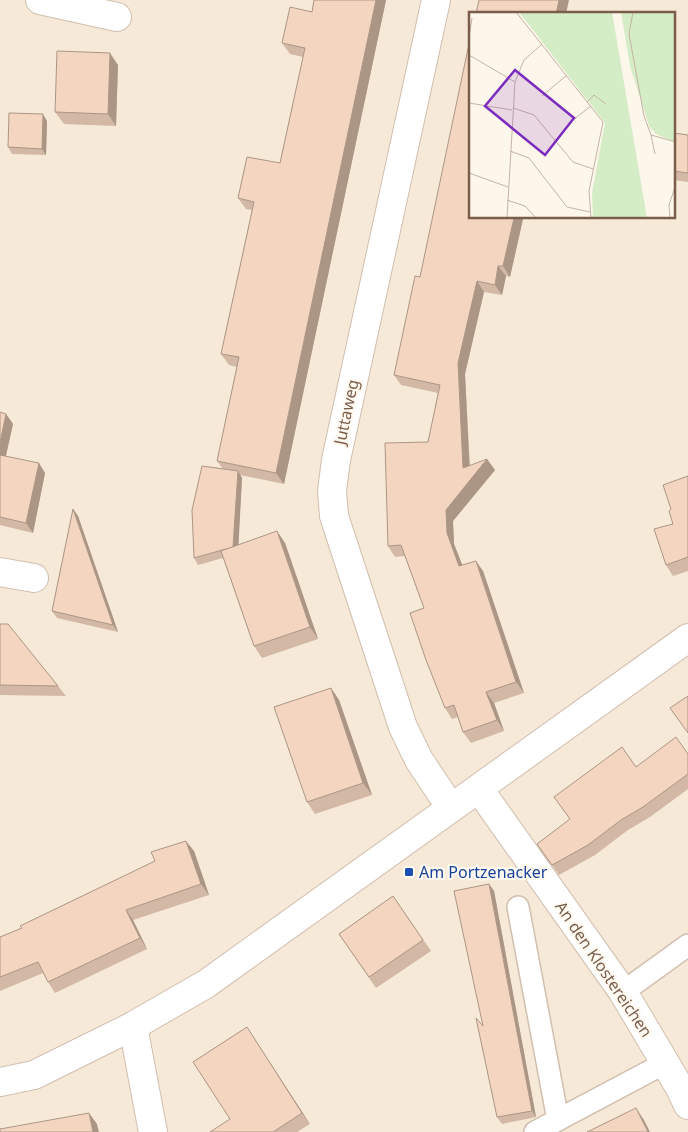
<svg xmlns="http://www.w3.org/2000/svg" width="688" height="1132" font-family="'Noto Sans',sans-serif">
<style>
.residential{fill:#f6e9d8;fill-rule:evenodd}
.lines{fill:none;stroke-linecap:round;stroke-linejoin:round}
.lane-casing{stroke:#d1bfae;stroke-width:24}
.street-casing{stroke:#d1bfae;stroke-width:30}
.lane{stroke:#fff;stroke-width:21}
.street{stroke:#fff;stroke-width:28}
.wall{fill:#d2b8a5}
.shaded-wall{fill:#ab9686}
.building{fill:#f4d6c0;stroke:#ab9686}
.transit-dot{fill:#1a4fb4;stroke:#fffaf1;stroke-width:2}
.labels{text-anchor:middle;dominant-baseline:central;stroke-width:4.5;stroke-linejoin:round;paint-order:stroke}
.street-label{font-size:16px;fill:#7a5d4b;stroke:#fffaf1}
.transit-label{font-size:16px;fill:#164399;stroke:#fffaf1;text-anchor:start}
.inset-road{fill:none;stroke:#c5b4a5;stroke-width:1}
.view{fill:#7b2cbf;fill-opacity:0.15;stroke:#7b2cbf;stroke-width:2.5}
.inset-edge{fill:none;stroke:#7a5d4b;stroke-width:2.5}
</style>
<rect width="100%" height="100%" fill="#fdf6ea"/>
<!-- residential -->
<path class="residential" d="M0,0H688V1132H0ZM470,14H674V218H470Z"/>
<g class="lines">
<!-- lane casing -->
<g class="lane-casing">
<g id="lane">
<polyline points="518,907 558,1120"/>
<polyline points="623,992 688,945"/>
<polyline points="535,1132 665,1063"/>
</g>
</g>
<!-- street casing -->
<g class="street-casing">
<g id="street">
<polyline points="40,0 117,17"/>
<polyline points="436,0 336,460 332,491 334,516 403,727 419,760 451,808"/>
<polyline points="0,572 34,578"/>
<polyline points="479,789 623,992 680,1088 688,1105"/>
<polyline points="133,1026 153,1132"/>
<polyline points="0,1082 34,1075 133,1026 206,984 688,638"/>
</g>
</g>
<!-- lane -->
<use href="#lane" class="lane"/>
<!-- street -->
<use href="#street" class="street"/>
</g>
<!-- wall -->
<g class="wall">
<polygon points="314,0 386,0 284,484 240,475 242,478 238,545 285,543 318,639 262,658 254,646 223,558 198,565 194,558 223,469 217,461 237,367 229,365 221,354 252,210 246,209 238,198 280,163 303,57 290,54 282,43 312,12"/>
<polygon points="118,65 116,126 64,124 55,112"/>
<polygon points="47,121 46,155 12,154 8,147"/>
<polygon points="674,133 688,135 688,182 674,180"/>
<polygon points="470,218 523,219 510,277 506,276 502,295 484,292 465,374 470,465 495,470 453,521 454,544 462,565 483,571 524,693 494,703 504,731 471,743 463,732 458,717 452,719 445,708 424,608 405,556 395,557 388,546 428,442 438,393 401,385 394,375 420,277"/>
<polygon points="0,412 6,414 13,424 6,456 45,473 33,533 0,525"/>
<polygon points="688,476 688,571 673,576 666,565 673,524 671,509"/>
<polygon points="73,509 78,516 118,632 57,618 52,611"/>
<polygon points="0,624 58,686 66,696 0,695"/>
<polygon points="331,688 339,700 372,795 315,814 307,802"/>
<polygon points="688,754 688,789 650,817 628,830 595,855 559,875 537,844 570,820 636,767"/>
<polygon points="194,851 209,895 133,920 147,949 55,993 48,982 43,973 0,991 0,937 22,928"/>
<polygon points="489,884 494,891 536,1117 502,1124 497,1117 483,1026"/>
<polygon points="393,896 431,951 376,988 339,934"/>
<polygon points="254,1038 310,1124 297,1132 210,1132 230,1119"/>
</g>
<!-- shaded-wall -->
<g class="shaded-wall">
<polygon points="376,0 386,0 284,484 276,473"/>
<polygon points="559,0 569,0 566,14 556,14"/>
<polygon points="110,53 118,65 116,126 108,114"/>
<polygon points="43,114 47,121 46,155 42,149"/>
<polygon points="514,218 522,218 523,219 510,277 503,266"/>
<polygon points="498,266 506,276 502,295 495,285"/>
<polygon points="477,281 484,292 465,374 470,478 463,468 458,363"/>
<polygon points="6,414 13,424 4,464 0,458 0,443"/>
<polygon points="487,459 495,470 453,521 454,544 467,577 459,566 447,533 446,510"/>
<polygon points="39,463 45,473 33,533 26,523"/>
<polygon points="238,471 242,478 238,554 233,547"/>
<polygon points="73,509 78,516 118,632 113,625"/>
<polygon points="277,531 285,543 318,639 310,627"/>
<polygon points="476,561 483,571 524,693 516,682"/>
<polygon points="331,688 339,700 372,795 363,783"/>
<polygon points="486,692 494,703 504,731 497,720"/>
<polygon points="186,841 194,851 209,895 201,884"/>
<polygon points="489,884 494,891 536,1117 532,1111"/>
<polygon points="126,910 133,920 147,949 140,938"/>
<polygon points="247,1027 254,1038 310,1124 302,1113"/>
<polygon points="636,1108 644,1120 650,1132 648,1132"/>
<polygon points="89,1113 97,1124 99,1132 93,1132"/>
</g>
<!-- building -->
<g class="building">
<polygon points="314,0 376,0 276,473 217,461 239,357 221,354 254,202 238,198 247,157 280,163 305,48 282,43 290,7 312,12"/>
<polygon points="479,0 559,0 556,14 476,14"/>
<polygon points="470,39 470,218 514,218 503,266 498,266 495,285 477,281 458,363 463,468 487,459 446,510 447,533 459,566 476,561 516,682 486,692 497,720 463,732 454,705 445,708 426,660 410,613 424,608 401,545 388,546 385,443 428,442 440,385 394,375 415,276 420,277"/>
<polygon points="57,51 110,53 108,114 55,112"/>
<polygon points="9,113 43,114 42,149 8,147"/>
<polygon points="674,133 688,135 688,173 674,171"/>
<polygon points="0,412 6,414 0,443"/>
<polygon points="0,455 39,463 26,523 0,517"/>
<polygon points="202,466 238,471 233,547 194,558 192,510"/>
<polygon points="688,476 688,557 666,565 654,529 673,524 669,511 671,509 663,485"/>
<polygon points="73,509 113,625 52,611"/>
<polygon points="277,531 310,627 254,646 221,551"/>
<polygon points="0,624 8,624 58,686 0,685"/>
<polygon points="331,688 363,783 307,802 274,707"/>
<polygon points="688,696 688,733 670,708"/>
<polygon points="676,737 688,754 688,774 643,807 621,820 588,845 552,865 537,844 570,819 554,797 622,747 636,767"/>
<polygon points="186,841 201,884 126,910 140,938 48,982 38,962 0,977 0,937 22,928 20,926 155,861 151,852"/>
<polygon points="489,884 532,1111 497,1117 476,1018 483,1026 454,891"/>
<polygon points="393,896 423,940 369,977 339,934"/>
<polygon points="247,1027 302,1113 273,1132 210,1132 230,1119 193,1062"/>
<polygon points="636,1108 648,1132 587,1132"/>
<polygon points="89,1113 93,1132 0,1132 0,1129"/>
</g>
<!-- markers -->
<rect class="transit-dot" x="404" y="867" width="10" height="10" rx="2.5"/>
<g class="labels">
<!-- street labels -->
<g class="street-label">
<text transform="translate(346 412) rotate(-78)">Juttaweg</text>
<text transform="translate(604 969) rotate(56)">An den Klostereichen</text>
</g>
<!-- transit labels -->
<g class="transit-label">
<text x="419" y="872">Am Portzenacker</text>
</g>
</g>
<!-- overview -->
<g transform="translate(469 12)">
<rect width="206" height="206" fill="#fdf6ea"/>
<path d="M50,0H143L178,206H124L123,181L136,111ZM152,0H206V130L187,122L180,114L161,54Z" fill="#d5edc7"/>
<path class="inset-road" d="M47,0L134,110L120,179L122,206M164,0L160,22L175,104L182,123L207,130M0,25L3,6M0,43L46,70M73,84L98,63M118,90L125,83L137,92M0,91L43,98M44,96L65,103L104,150L124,157M99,112L122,94M182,123L186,142M41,139L60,146L98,195L121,200M0,161L39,175M38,188L56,194L67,206M38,206L46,70L55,48L73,32M201,206L200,193L207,172"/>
<path class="view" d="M46,58L105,106L76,143L16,94Z"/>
<rect width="206" height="206" class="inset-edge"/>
</g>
</svg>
